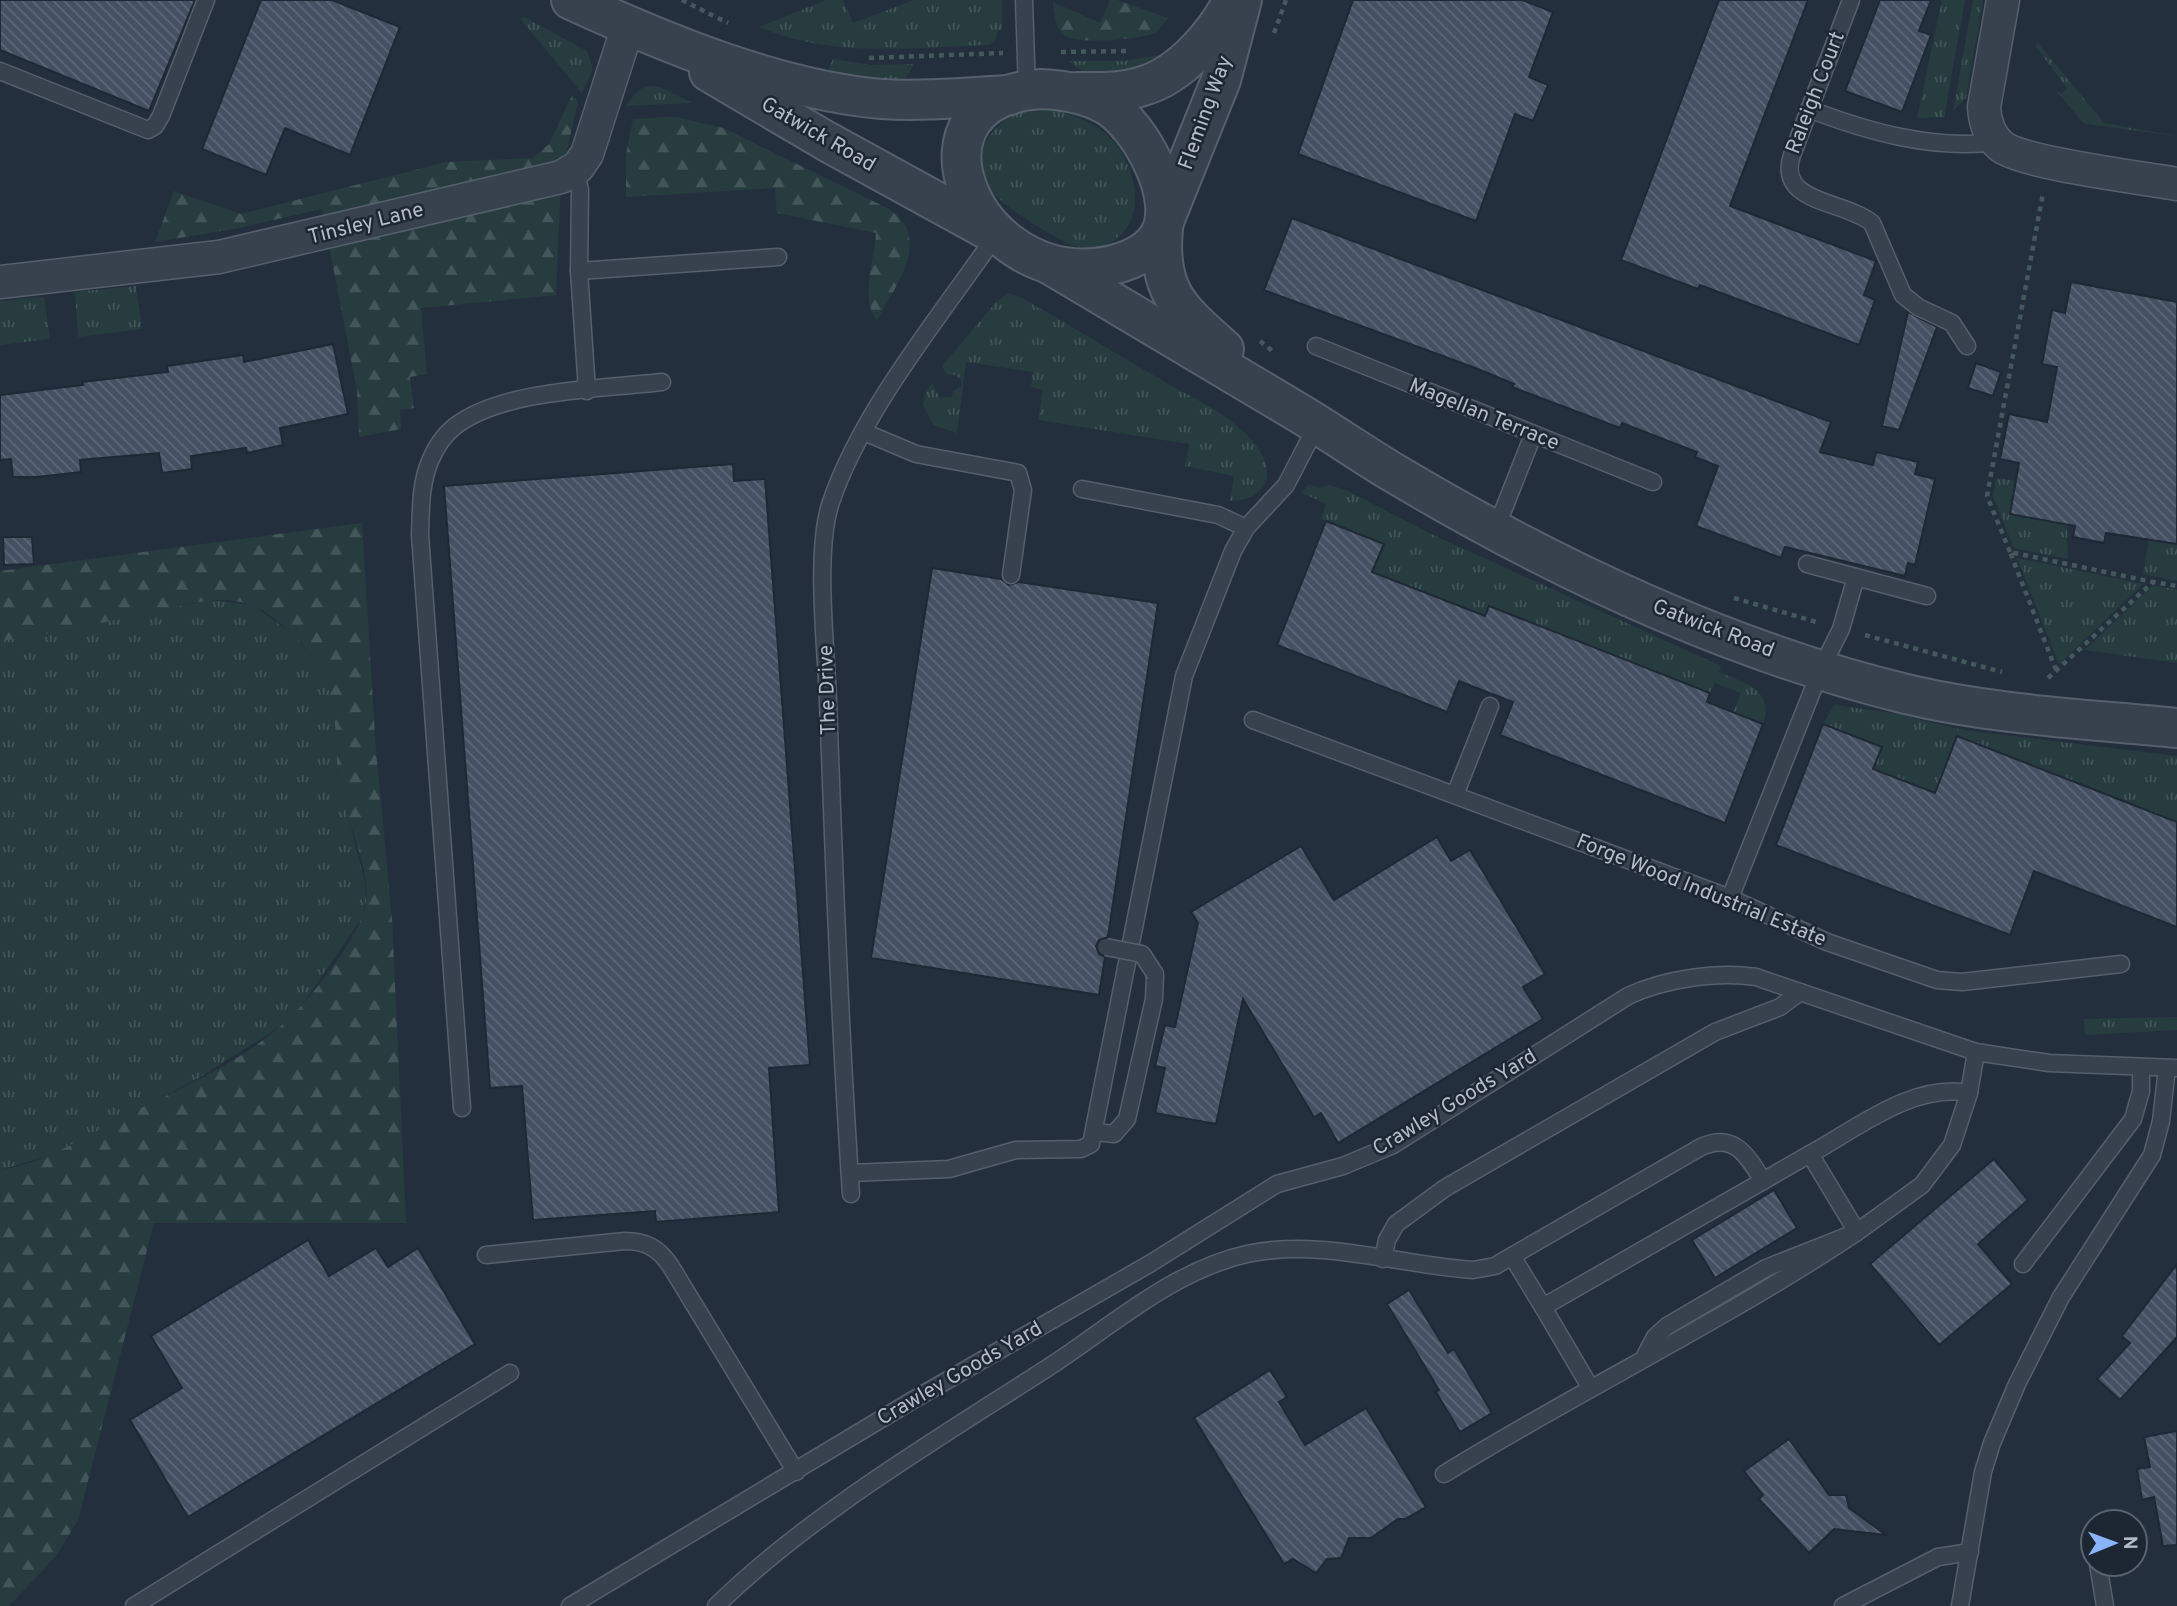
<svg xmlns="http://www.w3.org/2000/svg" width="2177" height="1606" font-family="Overpass,sans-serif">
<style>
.grass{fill:url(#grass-tufts)}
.forest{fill:url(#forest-firs)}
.building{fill:url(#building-back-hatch);stroke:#1f2835;stroke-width:2}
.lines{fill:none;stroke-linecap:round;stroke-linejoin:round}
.service-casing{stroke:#565f6c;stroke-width:19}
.minor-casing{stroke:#565f6c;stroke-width:35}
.tertiary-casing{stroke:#565f6c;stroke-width:42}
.path{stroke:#44595c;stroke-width:4.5;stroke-dasharray:5 5;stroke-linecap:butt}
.service{stroke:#38414e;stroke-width:16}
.minor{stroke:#38414e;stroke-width:32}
.tertiary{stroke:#38414e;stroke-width:38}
.service-bridge-casing{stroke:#565f6c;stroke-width:19;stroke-linecap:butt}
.service-bridge{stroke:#38414e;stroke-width:16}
.labels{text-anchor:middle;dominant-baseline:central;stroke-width:5;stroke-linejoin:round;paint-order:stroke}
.street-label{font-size:21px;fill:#b4bcc9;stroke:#1d2633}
</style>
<defs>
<pattern id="grass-tufts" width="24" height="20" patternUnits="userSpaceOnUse" patternTransform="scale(1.75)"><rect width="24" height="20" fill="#263c3f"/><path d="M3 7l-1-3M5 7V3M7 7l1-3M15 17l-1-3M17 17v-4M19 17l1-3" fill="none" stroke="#435659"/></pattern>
<pattern id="forest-firs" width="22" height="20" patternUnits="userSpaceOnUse" patternTransform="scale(1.75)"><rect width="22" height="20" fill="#263c3f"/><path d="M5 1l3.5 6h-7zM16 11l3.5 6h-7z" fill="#435659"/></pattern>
<pattern id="building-back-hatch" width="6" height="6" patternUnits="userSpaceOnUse" patternTransform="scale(1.75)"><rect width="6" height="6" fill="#455162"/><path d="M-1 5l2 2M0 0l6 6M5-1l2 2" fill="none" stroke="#5d6877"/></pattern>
</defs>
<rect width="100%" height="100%" fill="#242f3e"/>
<!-- grass -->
<g class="grass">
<path d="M826,0H843L853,23L914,0H1002V30H998L996,39L990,45C911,47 834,59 759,27Z"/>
<polygon points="1942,0 1965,0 1944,117 1917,118"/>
<polygon points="1973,0 1983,0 1966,98 1953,111"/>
<polygon points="524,17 587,51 593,70 582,93 520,19"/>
<polygon points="2037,42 2104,123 2177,136 2085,124 2054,89 2062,94 2067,88 2036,47"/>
<path d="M1170,53C1142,69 1096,90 1069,61H1125Z"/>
<polygon points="833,59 870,65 914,64 906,78 897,80 833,72 828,70"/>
<polygon points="648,86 660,87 693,103 626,106 638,90"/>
<path d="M1028,108C1054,108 1076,114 1098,128C1133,150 1153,216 1113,241C1103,248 1090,250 1078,247C1061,243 998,203 989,189C966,153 994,121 1028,108Z"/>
<polygon points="136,286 142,329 78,337 75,292"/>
<path d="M1008,293L1020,297C1068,324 1115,353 1163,381C1191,397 1225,412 1248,436C1259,447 1272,466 1265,483C1258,498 1245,500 1230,501L1234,476L1185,466L1189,444L1038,420L1043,390L1031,387L1033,372L966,362L957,433L933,425L923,405L925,394L932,383L940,398L952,397L953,391L961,386V380L956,375L946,374L942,366L995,303Z"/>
<polygon points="44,297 50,339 0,345 0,301"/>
<polygon points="1996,478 2016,481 2010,514 2067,525 2068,559 2014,548 1993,497"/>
<path d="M1309,484L1318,488L1330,485L1348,491L1429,533L1721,666L1719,672C1745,683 1775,690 1763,724L1733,713L1741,693L1715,683L1710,693L1489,607L1485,616L1372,572L1384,544L1321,519L1326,504L1302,493Z"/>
<polygon points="2149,540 2177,544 2177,581 2143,574"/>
<polygon points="2017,558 2143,584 2059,664"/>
<polygon points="2153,585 2177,590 2177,663 2085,650"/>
<polygon points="210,600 253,605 292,634 322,667 330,688 337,731 337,773 365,883 366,901 361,919 300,1008 281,1026 197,1079 54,1154 0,1170 0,641"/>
<polygon points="1834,705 1892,713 1963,730 2177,756 2177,822 1957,737 1935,793 1873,769 1882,746 1823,724"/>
<polygon points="2177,1017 2177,1030 2085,1035 2084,1019"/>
</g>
<!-- forest -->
<g class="forest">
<path d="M1110,0H1117L1168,18L1156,33C1140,39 1074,46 1063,34C1055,26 1054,12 1053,2L1100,23Z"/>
<polygon points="572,95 578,101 561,177 556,295 421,308 427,374 410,377 414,408 400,410 401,429 359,437 357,391 322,209 239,228 155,242 174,191 241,214 446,162 533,158 549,144"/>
<path d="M676,117L723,128L885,207C935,235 897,284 877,320C859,300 875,258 876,233L777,213L775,188L626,197V155L633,119Z"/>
<path d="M362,523L376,751L392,919L406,1223H154L78,1520L56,1556L9,1606H0V1170C44,1163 79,1140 117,1120C172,1092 236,1066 283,1024C309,1001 361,937 366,902C371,859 338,810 337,762C336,706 332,667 286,629C276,620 264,610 251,605C219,593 184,606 152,612C102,622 51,635 0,641V571Z"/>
</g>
<!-- building -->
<g class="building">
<polygon points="0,0 195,0 149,111 0,50"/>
<polygon points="261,0 332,0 400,27 350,155 285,128 266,175 202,149"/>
<polygon points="1353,0 1522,0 1553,12 1529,77 1548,85 1533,121 1515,114 1476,221 1298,154"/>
<polygon points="1719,0 1808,0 1730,206 1876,261 1864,295 1875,300 1859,345 1700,285 1698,289 1621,260"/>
<polygon points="1880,0 1931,0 1919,31 1931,35 1902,112 1845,91"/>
<polygon points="1292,218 1831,422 1820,452 1873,465 1876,452 1918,462 1915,474 1935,479 1915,565 1908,563 1905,576 1785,547 1781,558 1696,526 1718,466 1695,457 1697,452 1622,423 1620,428 1512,387 1514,384 1478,369 1264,290"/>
<polygon points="2071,282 2177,302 2177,544 2106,533 2104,543 2073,537 2075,526 2010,514 2019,463 2000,459 2009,414 2047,422 2057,367 2042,364 2052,310 2065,313"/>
<polygon points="1908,312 1937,327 1899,430 1882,426"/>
<polygon points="333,344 348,414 280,428 283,445 247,453 246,448 191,456 192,469 162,473 159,453 80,460 81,472 37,477 13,477 11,459 0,460 0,395 83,385 82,382 168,372 167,366 243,355 244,362"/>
<polygon points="1976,363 2001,372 1993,396 1968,388"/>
<polygon points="733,464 734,481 765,479 810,1065 769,1068 779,1212 656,1222 655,1211 533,1220 522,1086 490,1088 444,486"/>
<polygon points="1326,521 1384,544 1372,572 1485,616 1489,606 1710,693 1707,702 1763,724 1725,823 1500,735 1513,702 1459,681 1447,712 1277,645"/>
<polygon points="3,537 32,537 34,564 4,565"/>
<polygon points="932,568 1001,579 1009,585 1019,582 1158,603 1108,937 1099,940 1096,946 1099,954 1105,957 1099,995 871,958"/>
<polygon points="1823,724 1882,747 1873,769 1935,793 1957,736 2177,822 2177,927 2034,871 2010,935 1776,845"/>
<polygon points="1437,837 1451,861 1470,850 1545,974 1523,987 1543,1019 1338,1143 1321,1113 1314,1117 1243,999 1216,1124 1155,1113 1165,1068 1155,1066 1165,1025 1175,1027 1198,923 1191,912 1301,846 1334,900"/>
<polygon points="1994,1159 2028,1200 1978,1244 2012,1284 1939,1345 1870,1264"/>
<polygon points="1774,1190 1797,1228 1715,1278 1692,1240"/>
<polygon points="308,1240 329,1276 376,1248 388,1267 418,1248 475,1344 188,1517 130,1420 182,1388 151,1336"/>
<polygon points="2177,1264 2177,1337 2120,1400 2097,1379 2130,1343 2122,1336"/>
<polygon points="1409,1290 1448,1353 1454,1349 1492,1413 1460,1432 1436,1392 1439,1390 1387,1304"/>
<polygon points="1270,1370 1287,1397 1279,1402 1305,1445 1366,1408 1426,1507 1405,1519 1398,1519 1371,1538 1349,1538 1341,1558 1327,1559 1316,1573 1293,1559 1284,1564 1194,1418"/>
<polygon points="2177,1431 2177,1545 2163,1546 2154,1497 2142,1500 2137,1469 2150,1467 2144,1437"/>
<polygon points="1789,1439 1829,1495 1846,1495 1849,1508 1886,1535 1834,1529 1809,1553 1759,1499 1763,1495 1744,1471"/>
</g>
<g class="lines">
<!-- service casing -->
<g class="service-casing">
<g id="service">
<polyline points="1024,0 1027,90"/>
<path d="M1851,0L1792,155C1776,204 1844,200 1872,223L1903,295L1918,307L1952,323L1967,346"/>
<polyline points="0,71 148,130 155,126 161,116 206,0"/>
<path d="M1809,109C1868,132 1933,150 1996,142"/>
<polyline points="575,169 580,190 579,271 587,391"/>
<polyline points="579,271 778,257"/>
<polyline points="1316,346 1653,482"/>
<polyline points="864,432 916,454 1018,473 1023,490 1011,575"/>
<polyline points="1082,489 1218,515 1246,528 1286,485 1317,425"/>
<polyline points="1495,531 1533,435"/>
<polyline points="1807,564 1927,596"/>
<polyline points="1253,720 1730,898 1827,942 1937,980 1962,982 2121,964"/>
<polyline points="1455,795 1490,706"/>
<polyline points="1730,898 1821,669 1841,629 1856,577"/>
<path d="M462,1108L420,535C421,510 420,485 430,461C435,449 444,435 454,427C502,389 603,389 662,382"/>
<polyline points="1095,1132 1114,1134 1127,1119 1154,999 1155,974"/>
<polyline points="850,1173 949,1169 1016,1150 1081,1149 1091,1144 1184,676 1233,551 1246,528"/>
<path d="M851,1194C840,1030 834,865 828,701C826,647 815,554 830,505C861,411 940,317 996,235"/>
<path d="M486,1255L625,1241C646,1241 658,1248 670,1265L796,1472"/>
<polyline points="1383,1259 1387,1240 1396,1224 1445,1188 1715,1032 1780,1007 1800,992"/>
<polyline points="2023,1264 2133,1119 2141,1091 2141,1067"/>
<path d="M1543,1307L1512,1256L1701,1147C1734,1132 1747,1155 1763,1181"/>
<polyline points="1644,1358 1655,1337 1667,1326 1766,1268 1857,1232 1922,1185 1952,1145 1969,1093"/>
<polyline points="1590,1387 1543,1307 1810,1154"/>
<path d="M1444,1474C1580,1390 1724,1321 1857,1232L1810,1154C1858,1128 1912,1083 1969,1093L1976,1052"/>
<polyline points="2098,1564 2105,1606"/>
<polyline points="134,1606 510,1373"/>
<path d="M570,1606L913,1400L1151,1263L1277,1184L1343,1166L1393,1145L1628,996C1664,979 1718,971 1756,977L1976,1052L2049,1063L2177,1068"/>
<path d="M716,1606C811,1513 943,1436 1055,1363C1115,1323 1175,1270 1247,1254C1320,1238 1400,1265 1473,1270L1495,1266L1512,1256"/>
<polyline points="1843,1606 1938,1557 1970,1552"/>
<polyline points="1960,1606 1983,1472 1992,1443 2017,1384 2061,1297 2152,1155 2161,1121 2167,1068"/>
</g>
</g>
<!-- minor casing -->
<g class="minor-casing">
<g id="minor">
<path d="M2003,0L1984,107C1985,122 1989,136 2001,146C2021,163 2144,178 2177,184"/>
<polyline points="0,282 219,257 561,177 578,167 587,154 628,26"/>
</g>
</g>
<!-- tertiary casing -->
<g class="tertiary-casing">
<g id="tertiary">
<path d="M571,0C665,43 778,90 882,99C924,102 968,97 1010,95"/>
<polyline points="709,72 826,141 988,230"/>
<path d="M1041,89C1064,90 1088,94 1108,106C1140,126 1181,199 1159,236C1147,257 1116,266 1094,268C968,278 898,98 1041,89Z"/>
<path d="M1077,92C1099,92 1122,93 1143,86C1181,75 1216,34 1233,0"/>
<polyline points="1165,219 1221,80 1242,0"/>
<path d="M1163,228C1157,292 1179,309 1224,349"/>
<path d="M1049,264C1129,312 1209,359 1289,407C1325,428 1359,452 1394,473C1553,568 1726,650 1906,694C1994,715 2087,719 2177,728"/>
</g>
</g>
<!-- path -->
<g class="path">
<polyline points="682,0 728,23"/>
<polyline points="1274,33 1286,0"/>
<polyline points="1061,52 1126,51"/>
<polyline points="869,58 1003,53"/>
<polyline points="1260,341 1275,353"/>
<polyline points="2010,552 1987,496 2043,193"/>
<polyline points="1734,598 1820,623"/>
<polyline points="1865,635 2002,672"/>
<polyline points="2056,670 2010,552 2153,582"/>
<polyline points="2048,678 2153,582 2177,586"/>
</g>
<!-- service -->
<use href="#service" class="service"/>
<!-- minor -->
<use href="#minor" class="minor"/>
<!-- tertiary -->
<use href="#tertiary" class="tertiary"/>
<!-- service-bridge casing -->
<g class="service-bridge-casing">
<polyline id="service-bridge" points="1106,947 1142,954 1155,974"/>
</g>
<!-- service-bridge -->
<use href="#service-bridge" class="service-bridge"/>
</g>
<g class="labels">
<!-- street labels -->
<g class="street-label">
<text transform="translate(1816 93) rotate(-69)">Raleigh Court</text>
<text transform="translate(1206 113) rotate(-70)">Fleming Way</text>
<text transform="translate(818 135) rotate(30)">Gatwick Road</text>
<text transform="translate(366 224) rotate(-14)">Tinsley Lane</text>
<text transform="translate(1484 415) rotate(22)">Magellan Terrace</text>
<text transform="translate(1713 629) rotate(21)">Gatwick Road</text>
<text transform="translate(828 690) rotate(-92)">The Drive</text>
<text transform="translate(1701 891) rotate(22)">Forge Wood Industrial Estate</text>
<text transform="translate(1455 1103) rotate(-31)">Crawley Goods Yard</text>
<text transform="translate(960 1374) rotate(-30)">Crawley Goods Yard</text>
</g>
</g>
<!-- north arrow -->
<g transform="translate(2114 1543) rotate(89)"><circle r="33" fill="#1d2633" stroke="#59626f" stroke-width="2"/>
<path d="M0-5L12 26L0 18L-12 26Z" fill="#8ab4f8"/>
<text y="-10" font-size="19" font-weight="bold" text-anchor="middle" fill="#b4bcc9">N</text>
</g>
</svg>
